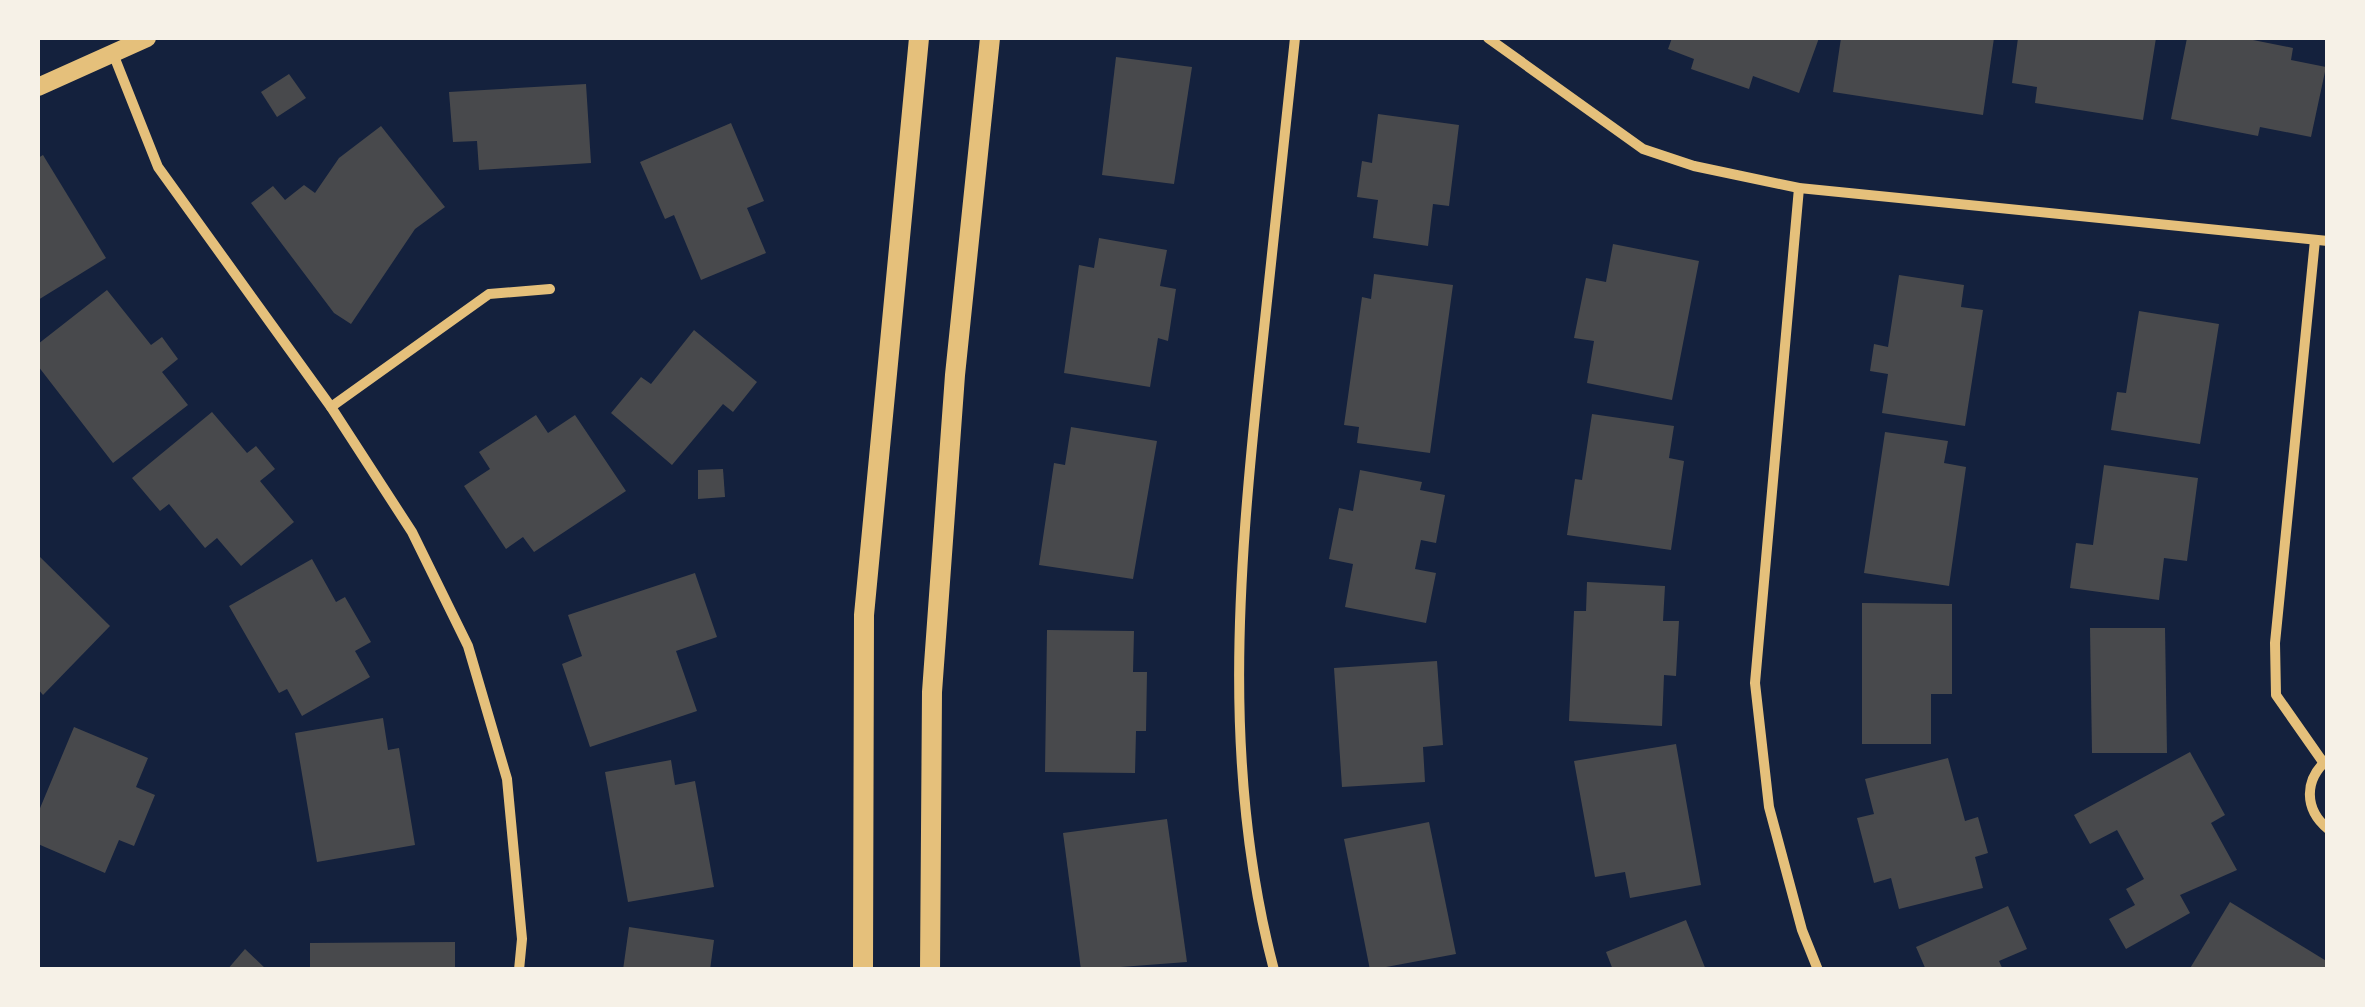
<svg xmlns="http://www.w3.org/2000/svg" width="2365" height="1007" font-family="'Asap Condensed',sans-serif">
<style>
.building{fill:#48494c}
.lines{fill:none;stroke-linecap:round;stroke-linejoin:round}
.minor{stroke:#e5c07b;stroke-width:10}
.tertiary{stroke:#e5c07b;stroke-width:18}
.secondary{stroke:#e5c07b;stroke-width:20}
</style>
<rect width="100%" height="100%" fill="#14213d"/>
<!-- building -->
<g class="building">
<polygon points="1672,38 1819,38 1799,93 1753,76 1749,89 1691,69 1694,59 1668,49"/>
<polygon points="1841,38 1994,38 1983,115 1833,92"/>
<polygon points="2018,38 2156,38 2143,120 2035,103 2037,87 2012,83"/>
<polygon points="2187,38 2243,38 2293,48 2291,60 2326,67 2311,137 2260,127 2258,136 2171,119"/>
<polygon points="1116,57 1192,67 1174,184 1102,175"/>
<polygon points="289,74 306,98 277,117 261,92"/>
<polygon points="586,84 591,163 479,170 477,141 453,142 449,92"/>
<polygon points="1378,114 1459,125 1449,206 1433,204 1428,246 1373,238 1378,200 1357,197 1362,161 1372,163"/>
<polygon points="731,123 764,201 747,208 766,253 701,280 674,215 665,219 640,162"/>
<polygon points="381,126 445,207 415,229 351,324 334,313 251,203 273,186 285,200 304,185 315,193 339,158"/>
<polygon points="43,155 106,258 38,300 38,158"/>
<polygon points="1099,238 1167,250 1160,286 1176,289 1168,341 1158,338 1150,387 1064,373 1079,265 1094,268"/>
<polygon points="1613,244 1699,261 1672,400 1587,383 1594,341 1574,338 1586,278 1606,282"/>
<polygon points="1374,274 1453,285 1430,453 1357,443 1359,427 1344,425 1362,297 1371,299"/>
<polygon points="1899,275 1964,285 1961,307 1983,310 1965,426 1882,413 1888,374 1870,371 1874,344 1888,347"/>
<polygon points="107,290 151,345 162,337 178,359 162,372 188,405 113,463 38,366 38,344"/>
<polygon points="2139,311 2219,324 2200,444 2111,430 2117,392 2126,393"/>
<polygon points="694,330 757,382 733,412 723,404 672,465 611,413 641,377 651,384"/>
<polygon points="212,412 247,453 256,446 275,469 260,481 294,522 241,566 217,538 205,548 169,504 160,511 132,478"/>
<polygon points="1592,414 1674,426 1669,458 1684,461 1671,550 1567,535 1575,479 1582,480"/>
<polygon points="536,415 548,433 575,415 626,491 534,552 523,537 506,549 464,486 490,469 479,452"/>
<polygon points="1071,427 1157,441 1133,579 1039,565 1054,463 1065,465"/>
<polygon points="1885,432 1948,441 1944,463 1966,467 1949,586 1864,573"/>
<polygon points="2104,465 2198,478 2187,561 2164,558 2159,600 2070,588 2076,543 2093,545"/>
<polygon points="723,469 725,497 698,499 698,470"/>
<polygon points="1360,470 1422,482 1420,490 1445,495 1436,543 1421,540 1415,569 1436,573 1426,623 1345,607 1353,564 1329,559 1339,508 1353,511"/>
<polygon points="38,555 110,626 43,695 38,689"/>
<polygon points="312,559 336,602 345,597 371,642 355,651 370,677 302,716 287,689 279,693 229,606"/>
<polygon points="695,573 717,637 676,651 697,711 590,747 562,664 582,656 568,615"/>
<polygon points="1587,582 1665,586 1663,621 1679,621 1676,676 1664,675 1662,726 1569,721 1574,611 1586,611"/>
<polygon points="1862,603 1952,604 1952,694 1931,694 1931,744 1862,744"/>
<polygon points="2090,628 2165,628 2167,753 2092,753"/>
<polygon points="1047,630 1134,631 1133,672 1147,672 1146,731 1136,731 1135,773 1045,772"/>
<polygon points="1437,661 1443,745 1423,747 1425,782 1342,787 1334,668"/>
<polygon points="383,718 388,750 399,748 415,845 317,862 295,733"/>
<polygon points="74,727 148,758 136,787 155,795 134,846 119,840 105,873 38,844 38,813"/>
<polygon points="1676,744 1701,885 1630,898 1625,872 1595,877 1574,761"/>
<polygon points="2190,752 2225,815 2211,823 2237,870 2180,895 2190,913 2126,949 2109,919 2135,905 2126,889 2144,879 2117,830 2090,844 2074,815"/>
<polygon points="1948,758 1965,821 1978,817 1988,853 1975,857 1983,888 1899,909 1891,878 1874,883 1857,818 1874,814 1865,779"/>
<polygon points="671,760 675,785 695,781 714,887 628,902 605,772"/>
<polygon points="1167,819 1187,962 1081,970 1063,833"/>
<polygon points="1429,822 1456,954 1370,970 1344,839"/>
<polygon points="2230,902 2328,962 2328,970 2189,970"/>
<polygon points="2008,906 2027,949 1999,961 2003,970 1926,970 1916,947"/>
<polygon points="1686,920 1706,970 1613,970 1606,952"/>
<polygon points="629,927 714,940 710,970 623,970"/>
<polygon points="455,942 455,970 310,970 310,943"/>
<polygon points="245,949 267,970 227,970"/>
</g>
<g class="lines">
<!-- minor -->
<g class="minor">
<polyline points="1488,38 1643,149 1694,166 1799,188 2328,241"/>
<polyline points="112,51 158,167 331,407 412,532 468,646 507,779 522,939 519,970"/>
<polyline points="1799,188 1755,683 1769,807 1802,930 1818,970"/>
<polyline points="2315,240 2275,643 2276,695 2323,762"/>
<polyline points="331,407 489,294 550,289"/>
<path d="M2327,760C2304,780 2304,809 2328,829"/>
<path d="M1274,970C1222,773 1238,575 1259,376C1271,263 1283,150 1295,38"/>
</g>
<!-- tertiary -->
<polyline class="tertiary" points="38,87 147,38"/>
<!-- secondary -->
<g class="secondary">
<polyline points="863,970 864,615 919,38"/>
<polyline points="930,970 932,692 955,375 990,38"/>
</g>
</g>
<!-- border -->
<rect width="2365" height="1007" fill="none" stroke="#f6f1e7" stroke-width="80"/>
</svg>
